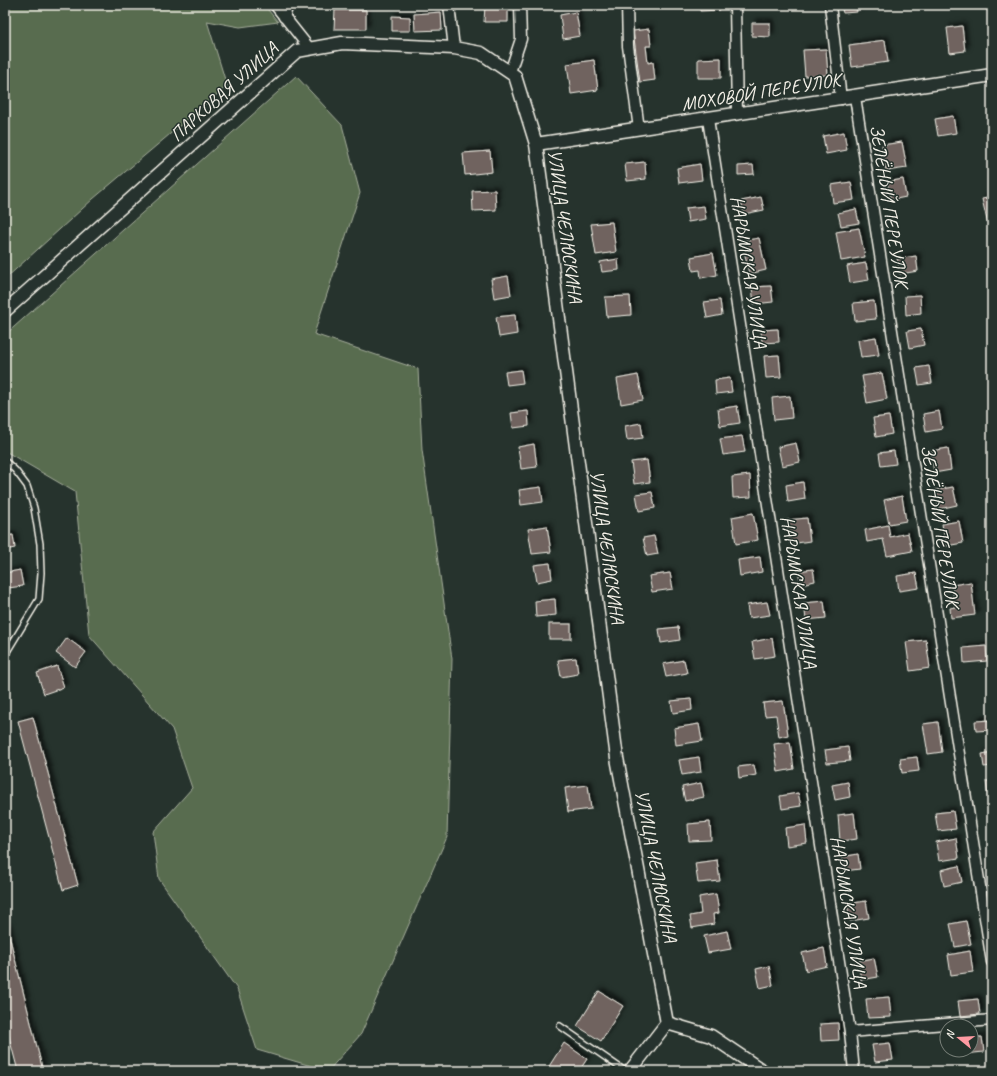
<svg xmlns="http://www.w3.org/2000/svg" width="997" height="1076" font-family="Caveat,sans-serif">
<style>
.green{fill:#586c4f;stroke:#a6ae9c}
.building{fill:#6f635e;stroke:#f4f1e8;filter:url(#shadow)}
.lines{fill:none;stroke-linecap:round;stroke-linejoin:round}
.service-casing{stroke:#f4f1e8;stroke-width:8}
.minor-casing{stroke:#f4f1e8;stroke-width:13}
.tertiary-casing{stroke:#f4f1e8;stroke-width:15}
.service{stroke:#26332d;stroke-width:5}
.minor{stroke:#26332d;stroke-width:10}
.tertiary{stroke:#26332d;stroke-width:12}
.labels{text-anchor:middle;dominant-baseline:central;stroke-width:3;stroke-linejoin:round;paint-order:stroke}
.street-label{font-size:19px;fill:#f4f1e8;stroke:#26332d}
</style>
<defs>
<filter id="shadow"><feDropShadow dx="3.5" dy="-3.5" stdDeviation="2" flood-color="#0009"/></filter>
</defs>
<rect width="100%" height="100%" fill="#26332d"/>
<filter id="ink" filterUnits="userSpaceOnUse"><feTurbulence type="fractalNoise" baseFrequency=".025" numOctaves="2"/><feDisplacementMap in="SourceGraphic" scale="8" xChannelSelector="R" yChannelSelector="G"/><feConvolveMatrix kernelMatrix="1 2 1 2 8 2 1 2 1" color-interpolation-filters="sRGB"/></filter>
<g filter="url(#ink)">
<!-- green -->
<g class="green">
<polygon points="5,5 264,5 278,22 240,27 207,21 227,86 93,199 5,279"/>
<polygon points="296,76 342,125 360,193 314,334 418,369 422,450 452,659 447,837 361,1034 328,1071 257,1050 237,989 159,879 153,832 192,788 172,729 89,635 75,492 5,451 5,335"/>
</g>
<!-- building -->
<g class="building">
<polygon points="485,5 508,5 508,22 484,22"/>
<polygon points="700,5 720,5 720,10 700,11"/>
<polygon points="841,5 856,5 857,12 843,13"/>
<polygon points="335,10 366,10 366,29 334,29"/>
<polygon points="441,12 442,30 415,31 414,14"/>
<polygon points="576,12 580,36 563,39 560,15"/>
<polygon points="392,16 410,17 410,31 392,31"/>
<polygon points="752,23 770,23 770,37 752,36"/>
<polygon points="962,26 965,51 950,53 947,28"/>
<polygon points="649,29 651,46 646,46 648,63 653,62 655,80 640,82 633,31"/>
<polygon points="885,40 888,62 852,67 849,45"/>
<polygon points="826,49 828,75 805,76 803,50"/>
<polygon points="721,58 721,78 698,78 698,59"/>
<polygon points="594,60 598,90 571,94 567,64"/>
<polygon points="953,116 956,133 938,136 935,119"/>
<polygon points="844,132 847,150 826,154 823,136"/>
<polygon points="902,142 907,168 886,171 882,145"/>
<polygon points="490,151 492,172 465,175 463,153"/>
<polygon points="645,162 646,179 627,181 625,164"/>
<polygon points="700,164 702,180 679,183 677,168"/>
<polygon points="753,165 754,174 738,175 738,166"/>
<polygon points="903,179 906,197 891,200 887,182"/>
<polygon points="851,182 854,200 833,203 831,185"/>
<polygon points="495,190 496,210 473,211 472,191"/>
<polygon points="761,197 764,210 744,214 741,201"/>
<polygon points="992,197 992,232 990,233 982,199"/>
<polygon points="704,206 706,219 688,222 686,208"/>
<polygon points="856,209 859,223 841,226 838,213"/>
<polygon points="612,222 616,252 596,255 591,224"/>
<polygon points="859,228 865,257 841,261 836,232"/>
<polygon points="759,238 766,270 749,274 742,241"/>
<polygon points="713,253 717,275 701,278 700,270 693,271 691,257"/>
<polygon points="916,256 918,271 900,274 897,259"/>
<polygon points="618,259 619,270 602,272 600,262"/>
<polygon points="866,263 869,280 850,283 847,266"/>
<polygon points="508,276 511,295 494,298 491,279"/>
<polygon points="771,286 773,302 754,304 752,287"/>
<polygon points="920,295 921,313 906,315 905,296"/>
<polygon points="630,296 631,315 607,317 605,297"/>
<polygon points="720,300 722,315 707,318 704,302"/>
<polygon points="874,301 876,319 855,321 853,303"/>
<polygon points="515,315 517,334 499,337 496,317"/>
<polygon points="778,329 779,342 762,343 761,330"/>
<polygon points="921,329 924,345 910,348 907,331"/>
<polygon points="876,337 879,355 861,357 858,340"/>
<polygon points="779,355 781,377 766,378 764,356"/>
<polygon points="929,366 932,383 919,385 916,368"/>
<polygon points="521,370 523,383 507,385 505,372"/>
<polygon points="882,373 887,399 867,403 862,376"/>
<polygon points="638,375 643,400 621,404 617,379"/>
<polygon points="730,378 732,392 716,394 715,380"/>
<polygon points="790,396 792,418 774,420 772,398"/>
<polygon points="737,406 740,423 720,426 718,409"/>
<polygon points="528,411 529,426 513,428 511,413"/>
<polygon points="939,411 942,429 926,432 923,414"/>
<polygon points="889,416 892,434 876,437 873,418"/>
<polygon points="641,423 643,438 627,440 625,426"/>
<polygon points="742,436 745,452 723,455 720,439"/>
<polygon points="796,443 800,462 782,466 778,447"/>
<polygon points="534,444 537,467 521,469 518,447"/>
<polygon points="948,448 951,470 934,473 931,451"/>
<polygon points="894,451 896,464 881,466 879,453"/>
<polygon points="647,460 650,482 634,484 631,462"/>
<polygon points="750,475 751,497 733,498 732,477"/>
<polygon points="803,482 805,499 788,502 786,485"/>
<polygon points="541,487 543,502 521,505 519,490"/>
<polygon points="953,487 957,505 939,509 935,490"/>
<polygon points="652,492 655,508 639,511 636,494"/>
<polygon points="902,496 906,521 889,524 884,500"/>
<polygon points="753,513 758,540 736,544 732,517"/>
<polygon points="807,518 810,541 790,544 787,520"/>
<polygon points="959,521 963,543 946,546 942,524"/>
<polygon points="888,525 890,537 908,533 912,551 887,556 883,539 867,542 865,530"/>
<polygon points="547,526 551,552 532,554 528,529"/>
<polygon points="13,535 15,548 5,550 5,536"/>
<polygon points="654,536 658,554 647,556 643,538"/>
<polygon points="760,557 762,572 740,576 738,560"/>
<polygon points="550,563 552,579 537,582 534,565"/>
<polygon points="813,569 815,581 801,584 798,571"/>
<polygon points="20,570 23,586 8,588 5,573"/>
<polygon points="670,573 673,589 652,592 649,576"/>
<polygon points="916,573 919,588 899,591 897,576"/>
<polygon points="971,582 975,615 951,618 950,608 955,607 952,585"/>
<polygon points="555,599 556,615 536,617 535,601"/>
<polygon points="824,601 826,618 806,620 804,603"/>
<polygon points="767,602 770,615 749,618 747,605"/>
<rect x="549" y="624" width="22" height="15"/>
<polygon points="678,627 680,640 661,643 659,629"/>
<polygon points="67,638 86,652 75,667 56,653"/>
<polygon points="772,638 775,656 755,659 752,642"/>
<polygon points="926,640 930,668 910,671 906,642"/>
<polygon points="986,646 987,661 964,663 963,648"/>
<polygon points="576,658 578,674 561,677 558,660"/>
<polygon points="684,660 687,673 666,677 663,664"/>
<polygon points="57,666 64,687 44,694 37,673"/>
<polygon points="691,699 692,710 673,713 671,701"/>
<polygon points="783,701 788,735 779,737 776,715 765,716 763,703"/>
<polygon points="33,717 78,885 63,890 18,721"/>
<polygon points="992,720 992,730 976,731 975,721"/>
<polygon points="938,722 942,752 928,754 923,724"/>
<polygon points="699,724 702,741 676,745 674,728"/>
<polygon points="790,742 794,769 778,772 774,744"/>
<polygon points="848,747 850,761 827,763 825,750"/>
<polygon points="992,752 992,766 984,767 982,754"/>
<polygon points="699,757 701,772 682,775 679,760"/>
<polygon points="917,757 919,771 902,773 900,759"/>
<polygon points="754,765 756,775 739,778 738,767"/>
<polygon points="986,781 992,781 992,796 988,797"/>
<polygon points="848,782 850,797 835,800 832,785"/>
<polygon points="701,783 704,797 685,801 682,787"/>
<polygon points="588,785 591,809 568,812 565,788"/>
<polygon points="798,793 801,806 782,809 780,796"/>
<polygon points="953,811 956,829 938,831 935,813"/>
<polygon points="854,813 857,839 840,841 838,815"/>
<polygon points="710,822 711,840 689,841 688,824"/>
<polygon points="805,825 807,843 787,846 785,828"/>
<polygon points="956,838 959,858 939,861 936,842"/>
<polygon points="858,854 860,869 844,871 842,857"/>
<polygon points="717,860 720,881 698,883 695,863"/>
<polygon points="959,866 962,882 944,886 941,870"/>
<polygon points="716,894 719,913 713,914 714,924 692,928 690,916 701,914 699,897"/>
<polygon points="866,901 869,918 850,921 847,904"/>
<polygon points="966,921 971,944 955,947 950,924"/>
<polygon points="7,927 43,1071 18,1071 5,1022 5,928"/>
<polygon points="727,931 731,949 708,953 704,936"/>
<polygon points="824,948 827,966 806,971 802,953"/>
<polygon points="970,951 973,972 951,975 948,955"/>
<polygon points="874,958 878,977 861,980 858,961"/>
<polygon points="769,966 773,985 760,988 756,969"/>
<polygon points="599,991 623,1006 601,1041 577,1026"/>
<polygon points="889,997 891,1017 868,1018 866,999"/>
<polygon points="978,999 980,1014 960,1016 958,1001"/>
<polygon points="838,1023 839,1040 821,1041 820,1024"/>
<polygon points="982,1037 984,1052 964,1054 964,1050 971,1050 971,1038"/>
<polygon points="564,1043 587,1059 579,1071 546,1071"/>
<polygon points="890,1043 893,1060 875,1062 872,1045"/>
</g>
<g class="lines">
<!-- service casing -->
<g class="service-casing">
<g id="service">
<polyline points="5,461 15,470 27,486 34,508 40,544 41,573 39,599 5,655"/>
<polyline points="560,1026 625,1071"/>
</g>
</g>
<!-- minor casing -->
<g class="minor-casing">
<g id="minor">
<polyline points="275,5 310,49"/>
<polyline points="449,5 454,48"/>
<polyline points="627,5 628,46 639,129"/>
<polyline points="735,5 737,114"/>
<polyline points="830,5 841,99"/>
<polyline points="284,17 288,5"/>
<polyline points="510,72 521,39 520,5"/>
<polyline points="855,97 992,962"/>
<polyline points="708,119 850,1032 854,1071"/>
<polyline points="850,1032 992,1020"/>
</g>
</g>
<!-- tertiary casing -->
<g class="tertiary-casing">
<g id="tertiary">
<polyline points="536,144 992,75"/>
<polyline points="5,311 297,51 342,43 454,48 481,53 515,76 536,144 617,758 667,1023"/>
<polyline points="667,1023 711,1036 763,1071"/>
<polyline points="630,1071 667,1023"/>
</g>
</g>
<!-- service -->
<use href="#service" class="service"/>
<!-- minor -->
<use href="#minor" class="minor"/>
<!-- tertiary -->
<use href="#tertiary" class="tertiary"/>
</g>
</g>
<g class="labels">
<!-- street labels -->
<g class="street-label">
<text transform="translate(224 92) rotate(-42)">ПАРКОВАЯ УЛИЦА</text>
<text transform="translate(761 92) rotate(-9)">МОХОВОЙ ПЕРЕУЛОК</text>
<text transform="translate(889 206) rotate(81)">ЗЕЛЁНЫЙ ПЕРЕУЛОК</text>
<text transform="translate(565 226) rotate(82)">УЛИЦА ЧЕЛЮСКИНА</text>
<text transform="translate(749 272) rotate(81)">НАРЫМСКАЯ УЛИЦА</text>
<text transform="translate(940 526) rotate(81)">ЗЕЛЁНЫЙ ПЕРЕУЛОК</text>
<text transform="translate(607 547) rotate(82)">УЛИЦА ЧЕЛЮСКИНА</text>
<text transform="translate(799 592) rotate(81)">НАРЫМСКАЯ УЛИЦА</text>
<text transform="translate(656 866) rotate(79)">УЛИЦА ЧЕЛЮСКИНА</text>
<text transform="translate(849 912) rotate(81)">НАРЫМСКАЯ УЛИЦА</text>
</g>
</g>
<!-- margin -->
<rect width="997" height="1076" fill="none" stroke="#26332d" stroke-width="20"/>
<rect x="10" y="10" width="977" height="1056" fill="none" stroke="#f4f1e8" stroke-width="1.5" filter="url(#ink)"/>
<!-- north arrow -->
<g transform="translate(959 1038) rotate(288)"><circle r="19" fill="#26332d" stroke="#787f78"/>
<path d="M0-3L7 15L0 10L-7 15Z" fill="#ff9aa2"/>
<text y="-6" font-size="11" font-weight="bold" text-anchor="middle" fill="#f4f1e8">N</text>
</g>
</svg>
